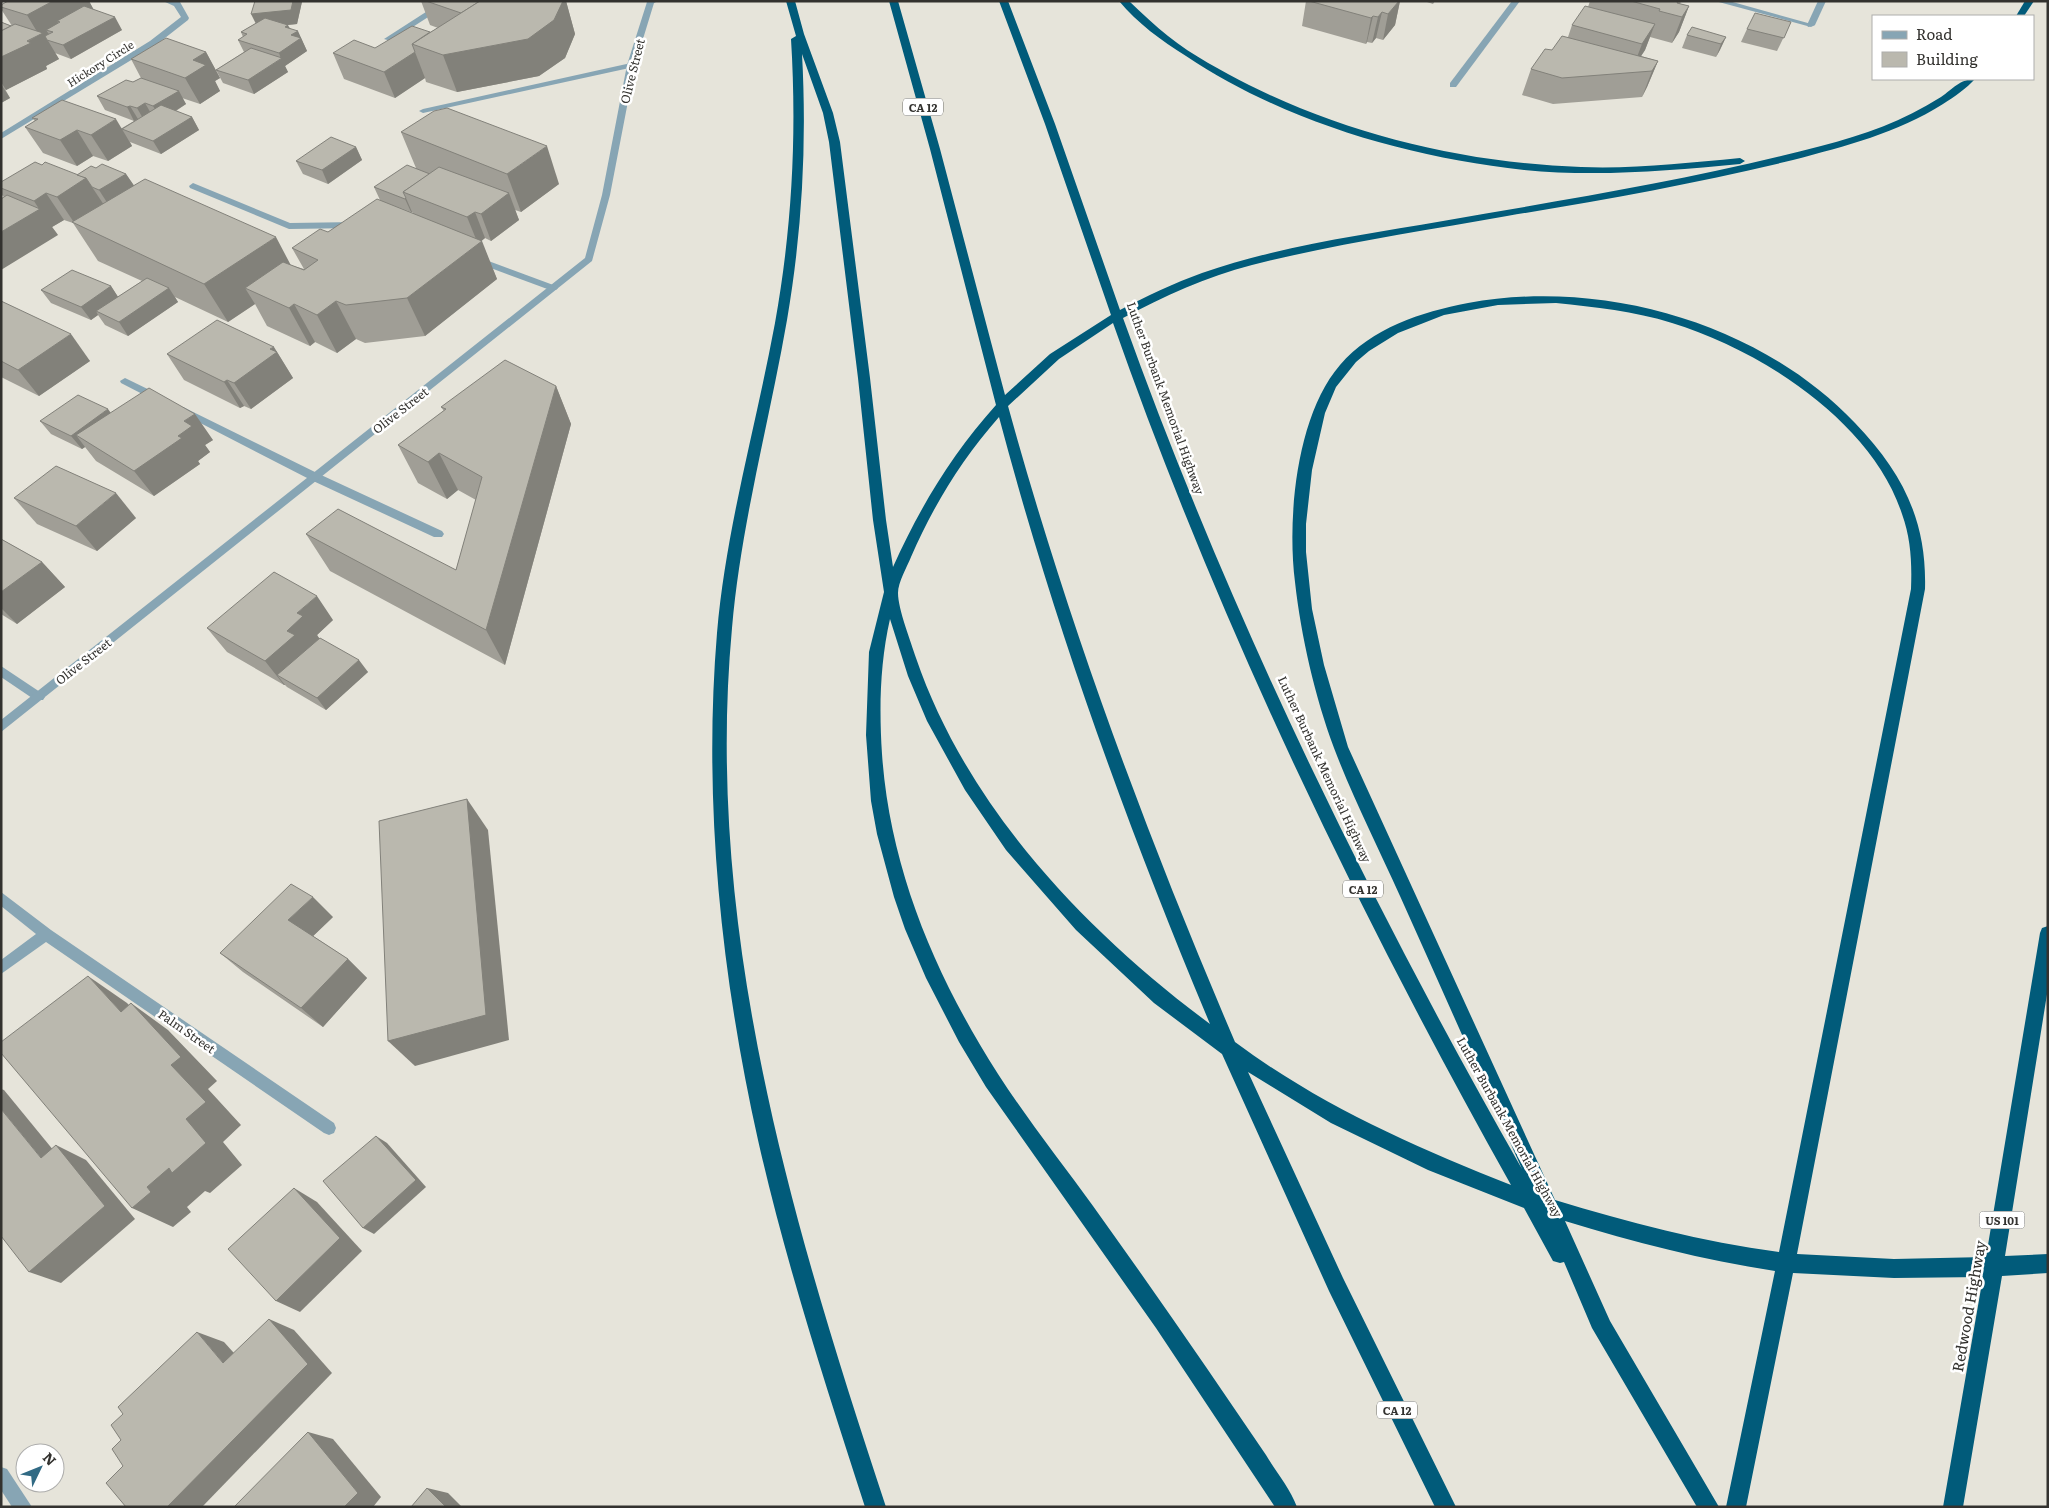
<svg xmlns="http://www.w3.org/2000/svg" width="2049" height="1508" font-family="Literata,serif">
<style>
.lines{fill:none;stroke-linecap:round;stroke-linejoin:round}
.service{fill:#87a5b4;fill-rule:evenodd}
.minor{fill:#87a5b4;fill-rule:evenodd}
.tertiary{fill:#87a5b4;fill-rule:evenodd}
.motorway{fill:#015b7a;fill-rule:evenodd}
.wall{fill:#a09e96;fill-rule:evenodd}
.shaded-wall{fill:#82817a}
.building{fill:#bab8ae;stroke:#82817a}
.labels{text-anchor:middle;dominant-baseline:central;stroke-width:5;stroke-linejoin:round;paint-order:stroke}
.far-street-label{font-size:11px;fill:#33322f;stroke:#fff}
.shield{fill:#fff;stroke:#70706d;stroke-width:1}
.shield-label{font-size:11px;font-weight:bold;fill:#33322f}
.street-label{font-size:12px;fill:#33322f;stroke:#fff}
.near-street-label{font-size:15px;fill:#33322f;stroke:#fff}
</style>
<rect width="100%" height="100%" fill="#e6e4da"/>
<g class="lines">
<!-- service -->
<g class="service">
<polygon points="443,1 453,1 391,41 384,39"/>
<polygon points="1818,1 1826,1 1815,25 1808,27 1807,25"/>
<polygon points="631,63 634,63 634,67 423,113 419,111 423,109"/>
<polygon points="193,183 290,223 357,222 362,225 357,228 289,229 190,188 189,186"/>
<polygon points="475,256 556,286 558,288 556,290 550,290 472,261 470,259"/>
<polygon points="125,378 162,396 163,398 162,400 154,400 121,383 120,381"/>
<polygon points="183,407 319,474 442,531 444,534 442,537 434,537 311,480 179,412 178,410"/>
<polygon points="1,666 43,694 45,697 43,700 35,700 1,677"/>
</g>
<!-- minor -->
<g class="minor">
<polygon points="163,1 180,2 189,18 188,20 156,45 1,139 1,133 150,41 181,17 174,6"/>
<polygon points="658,1 654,3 635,65 610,195 592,261 1,732 1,720 585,258 602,195 627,65 647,2"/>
<polygon points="1512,1 1520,1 1456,87 1450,87 1450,83"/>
<polygon points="1715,1 1729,1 1815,25 1811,27"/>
<polygon points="1,892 51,930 334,1123 336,1128 334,1133 329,1135 324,1133 46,942 1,974 1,960 36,934 1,906"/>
<polygon points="1,1467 7,1469 32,1507 12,1507 1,1490"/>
</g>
<!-- tertiary -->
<polygon class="tertiary" points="644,1 654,1 655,2 651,4"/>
<!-- motorway -->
<g class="motorway">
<path d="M786,1H795L804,34L833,113L840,142L870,378L886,520L893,567C920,507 952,454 996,405L930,149L889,1H898L940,149L1005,395L1050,354L1111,315L1045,124L999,1H1008L1055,124L1120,310C1147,296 1174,283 1202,273C1279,246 1362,235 1443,221C1570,199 1696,179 1821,146C1864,135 1903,121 1941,97C1953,89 1960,79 1975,79C1967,88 1954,97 1943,104C1897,133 1846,146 1793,160C1699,183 1603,200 1507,216C1422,231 1335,244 1252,265C1206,277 1164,296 1123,318C1229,614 1367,897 1522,1169C1481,1078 1441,987 1400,896C1378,847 1353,798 1334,748C1315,697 1301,636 1295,582C1287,519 1296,416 1340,365C1372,328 1421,312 1468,303C1603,278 1760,323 1855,423C1902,472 1927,520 1925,589L1797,1254L1894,1259L1986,1257L2040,933L2042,928L2048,926V988L2005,1256L2048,1254V1273L2002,1276L1963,1507H1943L1983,1277L1894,1278L1793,1273L1746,1507H1726L1775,1271C1703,1260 1634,1242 1565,1221L1610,1321L1719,1507H1697L1592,1328L1564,1262L1560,1263L1553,1261L1524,1208L1428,1170L1331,1123L1248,1072L1343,1278L1456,1507H1435L1329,1291L1222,1054L1154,1003L1076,930L1006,850L965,790L927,721L908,676L890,619C880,663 879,708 882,754C890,870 936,977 998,1074C1027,1119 1061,1162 1093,1206C1131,1259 1169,1313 1206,1367C1226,1396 1246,1426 1266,1455C1276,1472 1290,1488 1297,1507H1275L1156,1328L986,1087L959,1042L926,978L905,929L894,897L877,834L871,801L866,735L869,652L884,592L873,520L858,378L829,142L823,113L802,54C807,144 802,232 787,320C769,423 741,524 732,628C704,931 792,1223 886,1507H865C826,1386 786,1264 758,1140C721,974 703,802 717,633C726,528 756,426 775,323C792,228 797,135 791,39L796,36ZM1556,303C1595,307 1634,311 1672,323C1761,350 1872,422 1902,514C1911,539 1912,563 1911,589L1779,1252C1702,1242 1628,1222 1555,1200L1348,747L1324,665L1312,609L1306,552V524L1312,470L1325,413L1336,387L1356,362L1369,351L1398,333L1444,315L1498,305ZM1113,323C1218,622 1356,909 1511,1185C1414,1147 1318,1104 1235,1042C1146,834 1068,624 1008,406L1059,359ZM999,417C1054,625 1127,826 1210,1024C1085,931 967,807 916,658C911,642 898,609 898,593C898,582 907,567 911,557C933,506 962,459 999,417Z"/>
<path d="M1119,1H1129C1142,13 1155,26 1168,36C1193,56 1222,71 1249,85C1352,136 1467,163 1581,167C1634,169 1687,163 1740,158L1745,161L1740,164C1668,171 1596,177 1524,170C1406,157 1285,122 1186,56C1162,41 1137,23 1119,1Z"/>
<polygon points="2025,1 2034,1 2024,16 2016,16"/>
</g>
</g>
<!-- wall -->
<g class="wall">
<polygon points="8,1 89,1 93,9 122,30 71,59 55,53 59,59 46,66 47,69 6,90 5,89 10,98 1,103 1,22 12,26 1,9 1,7"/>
<polygon points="255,1 302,1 297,24 287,25 290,28 301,38 307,51 285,66 288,72 254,94 223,83 216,70 244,52 238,40 243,37 241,32 256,23"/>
<polygon points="421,1 566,1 575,34 565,58 539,76 457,92 426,82 425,78 395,98 344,79 333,53 375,48 430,32 438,28 430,25"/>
<polygon points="1306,1 1400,1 1395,25 1383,40 1376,38 1372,43 1367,42 1366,44 1302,26"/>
<polygon points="1424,1 1435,1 1433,4"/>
<polygon points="1590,1 1681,1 1680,4 1689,6 1679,32 1672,43 1650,37 1645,50 1641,56 1658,61 1647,87 1642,97 1553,104 1522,95 1531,69 1568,37 1572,25 1588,7"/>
<polygon points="1791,22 1777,51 1741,42 1747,29"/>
<polygon points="1687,35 1726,37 1716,57 1682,48"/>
<polygon points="206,52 220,78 215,81 220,91 200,104 182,98 186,104 176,111 192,117 199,130 161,154 130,142 132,146 108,161 93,156 77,166 43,153 25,127 35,121 32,118 122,128 134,121 105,110 97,96 133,82 141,78 131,59"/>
<path d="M401,132L559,184L521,212L515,210L519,220L491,241L485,238L481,241L497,279L425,336L365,343L356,339L337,353L315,342L310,346L267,326L255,304L228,322L175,297L178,302L128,336L105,325L98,315L91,320L51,303L41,290L111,286L118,297L142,281L98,261L73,223L64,220L52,227L58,235L4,197L1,194V182L77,175L96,168L126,174L134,186L290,265L304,269L292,248L328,232L380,200L374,187L416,168ZM387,203L411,212H412L413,213Z"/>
<polygon points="356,147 362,160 328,184 303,174 296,161"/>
<polygon points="1,301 90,361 39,396 1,377"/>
<polygon points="276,352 277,352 293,378 251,409 244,406 240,408 184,380 167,354"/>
<polygon points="556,386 571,424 505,665 330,571 306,534 456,570 476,500 458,490 447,499 418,483 398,445 444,411 441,407"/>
<polygon points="111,413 213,440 205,445 210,452 198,461 200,464 154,496 96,461 85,447 82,449 51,434 40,421"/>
<polygon points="14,498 136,518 97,551 37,524"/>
<polygon points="1,539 42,562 65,587 17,624 1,614"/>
<polygon points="333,620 317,635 319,638 368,672 326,710 287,687 285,685 284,685 227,652 207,628"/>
<polygon points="333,917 313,936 348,959 367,978 323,1027 243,972 220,953"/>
</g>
<!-- shaded-wall -->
<g class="shaded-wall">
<polygon points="53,1 89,1 95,12 60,22 57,21 62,30 53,32 46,30 51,37 47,39 59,59 46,66 47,69 6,90 1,82 1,57 39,35 27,15"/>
<polygon points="293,1 302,2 297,24 258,28 251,14"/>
<polygon points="563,1 566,1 575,34 565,58 539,76 457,92 443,55"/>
<polygon points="1399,1 1400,1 1395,25 1383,40 1388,14"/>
<polygon points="1689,6 1679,32 1672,43 1682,17"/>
<polygon points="1382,12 1376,38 1372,43 1378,17"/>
<polygon points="1373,16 1367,42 1366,44 1371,18"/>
<polygon points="115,17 122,30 71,59 63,45"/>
<polygon points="1655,24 1645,50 1632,70 1642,44"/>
<polygon points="288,25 292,34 298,31 307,51 285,66 288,72 254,94 248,80 281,59 279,53 285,27"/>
<polygon points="1726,37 1720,50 1716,57 1721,44"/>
<polygon points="206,52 220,78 215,81 220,91 200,104 185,78 193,60"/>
<polygon points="415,52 425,78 395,98 384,72"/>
<polygon points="1658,61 1647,87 1642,97 1652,71"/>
<polygon points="1,84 10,98 1,103"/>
<polygon points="179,91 186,104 161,120 153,106"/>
<polygon points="145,103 153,117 145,122 137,108"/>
<polygon points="130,106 138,119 134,121 127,107"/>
<polygon points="192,117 199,130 161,154 153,141"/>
<polygon points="116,119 132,146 108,161 91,135"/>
<polygon points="77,130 93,156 77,166 60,140"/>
<polygon points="547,146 559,184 521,212 507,174"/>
<polygon points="356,147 362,160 328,184 322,170"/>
<polygon points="126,174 135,187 108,204 99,190"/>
<polygon points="86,178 104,205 75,224 57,197"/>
<polygon points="46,193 64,220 52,227 58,235 1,270 1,232 39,209 34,201"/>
<polygon points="509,193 519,220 491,241 481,214"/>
<polygon points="406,198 412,212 411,212 405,199"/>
<polygon points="475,212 485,238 478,244 467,217"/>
<polygon points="276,237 296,275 245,288 255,304 228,322 204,284"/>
<polygon points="482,241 497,279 425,336 407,298"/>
<polygon points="111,286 120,300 96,311 98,315 91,320 81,307"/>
<polygon points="169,288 178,302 128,336 119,322"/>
<polygon points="336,301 356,339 337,353 317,315"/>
<polygon points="294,304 315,342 310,346 289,308"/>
<polygon points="71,334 90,361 39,396 18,370"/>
<polygon points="274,347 293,378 251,409 234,383 270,349"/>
<polygon points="227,380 244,406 240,408 224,382"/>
<polygon points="556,386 571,424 505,665 486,630"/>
<polygon points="108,409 118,423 76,435 85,447 82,449 71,436"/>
<polygon points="195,414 213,440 205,445 210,452 198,461 200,464 154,496 134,471 178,436 184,421"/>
<polygon points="439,453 458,490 447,499 428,462"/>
<polygon points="116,493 136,518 97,551 76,526"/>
<polygon points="42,562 65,587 17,624 1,608 1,592"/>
<polygon points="317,596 333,620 317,635 321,641 277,675 285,685 284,685 265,661 287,631 297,613"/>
<polygon points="359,660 368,672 326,710 317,698"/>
<polygon points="467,799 488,830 509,1040 415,1066 388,1041"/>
<polygon points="313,897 333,917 309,940 288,920"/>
<polygon points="348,959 367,978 323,1027 301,1008"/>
<polygon points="88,976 127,1003 159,1037 121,1012"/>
<polygon points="131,1003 168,1030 217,1081 208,1089 241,1125 223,1142 242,1165 210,1193 205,1191 187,1207 191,1212 173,1227 132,1208 147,1187 186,1119 171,1065"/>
<polygon points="1,1089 4,1090 72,1173 41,1158 1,1109"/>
<polygon points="376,1136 387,1143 426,1187 374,1234 363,1228"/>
<polygon points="56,1145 86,1160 135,1219 61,1283 29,1272"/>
<polygon points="294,1188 317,1202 362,1251 300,1312 276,1301"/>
<polygon points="269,1319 294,1330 332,1373 202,1507 167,1507"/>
<polygon points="197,1332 224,1342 251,1372 223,1363"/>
<polygon points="308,1432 333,1439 381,1497 373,1507 344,1507"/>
<polygon points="427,1488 448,1493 462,1507 446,1507"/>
</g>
<!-- building -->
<g class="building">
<polygon points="8,1 53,1 27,15 1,7 1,5"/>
<polygon points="255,1 293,1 291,10 251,14"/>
<polygon points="426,1 480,1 461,13"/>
<polygon points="480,1 563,1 554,20 528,39 443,55 412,44"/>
<polygon points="1309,1 1399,1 1388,14 1382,12 1378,17 1373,16 1371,18"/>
<polygon points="1631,1 1678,1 1677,3 1689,6 1682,17 1659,11 1660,9"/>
<polygon points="84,6 115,17 63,45 47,40 45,36 53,32 46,30 60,22 57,21"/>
<polygon points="1585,6 1655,24 1642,44 1572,25"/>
<polygon points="1755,13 1791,22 1784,38 1747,29"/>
<polygon points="265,18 288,25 285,27 298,31 291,35 301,38 279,53 238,40 247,34 241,32"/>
<polygon points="1,22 11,26 1,31"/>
<polygon points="15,24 43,33 27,41 31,43 1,57 1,31"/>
<polygon points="412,26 430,32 412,44 415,52 384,72 333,53 354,40 375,48"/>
<polygon points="1692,27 1726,37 1721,44 1687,35"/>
<polygon points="1562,36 1658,61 1652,71 1562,78 1531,69 1545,49 1552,50"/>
<polygon points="166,38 206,52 193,60 206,65 185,78 131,59"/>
<polygon points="251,48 282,58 248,80 216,70"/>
<polygon points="141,78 179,91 153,106 145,103 137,108 130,106 127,107 97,96 126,80 133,82"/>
<polygon points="62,100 116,119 91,135 77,130 60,140 25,127 38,119 32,118"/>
<polygon points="161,105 192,117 153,141 122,129"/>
<polygon points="447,108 547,146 507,174 401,132 434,111"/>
<polygon points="331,137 356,147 322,170 296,161"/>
<polygon points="35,162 42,165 45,162 86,178 57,197 46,193 34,201 1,188 1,182"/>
<polygon points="102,164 126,174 99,190 92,187 86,178 77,175 91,166 96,168"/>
<polygon points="407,165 430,174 403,192 406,198 405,199 374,187"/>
<polygon points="439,167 509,193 481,214 475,212 467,217 403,192"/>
<polygon points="145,179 276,237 204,284 72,222"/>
<polygon points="7,195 40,209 1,232 1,199"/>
<polygon points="377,199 482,241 407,298 346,305 336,301 317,315 294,304 289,308 245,288 283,262 304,270 318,260 292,248 320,229 328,232"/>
<polygon points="72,270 111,286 81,307 41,290"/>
<polygon points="147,278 169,288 119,322 96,311"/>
<polygon points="1,301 71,334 18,370 1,361"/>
<polygon points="217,320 274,347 270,349 277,352 234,383 227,380 224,382 167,354"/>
<polygon points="505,360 556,386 486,630 306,534 338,509 456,570 482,477 439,453 428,462 398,445 446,409 441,407"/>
<polygon points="149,388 195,414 184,421 192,426 178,436 182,438 134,471 76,435"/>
<polygon points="78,395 108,409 71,436 40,421"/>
<polygon points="56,466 116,493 76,526 14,498"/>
<polygon points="1,539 42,562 1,592"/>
<polygon points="274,572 317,596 297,613 303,616 287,631 295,635 265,661 207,628"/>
<polygon points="320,638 359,660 317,698 277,675"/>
<polygon points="467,799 486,1015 388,1041 379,821"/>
<polygon points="291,884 313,897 288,920 348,959 301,1008 220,953"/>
<polygon points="88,976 121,1012 131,1003 181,1057 171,1065 206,1102 186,1119 206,1143 172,1173 169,1168 147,1187 151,1192 132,1208 1,1053 1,1042"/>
<polygon points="1,1109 41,1158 56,1145 105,1206 29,1272 1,1236"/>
<polygon points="376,1136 416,1180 363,1228 323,1181"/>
<polygon points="294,1188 340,1238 276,1301 228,1249"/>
<polygon points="269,1319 308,1364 167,1507 126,1507 106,1483 123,1466 112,1449 121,1440 111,1425 123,1414 118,1407 197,1332 223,1363"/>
<polygon points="308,1432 358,1493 344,1507 234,1507"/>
<polygon points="427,1488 446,1507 411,1507"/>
</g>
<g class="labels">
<!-- far-street labels -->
<g class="far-street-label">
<text transform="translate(100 63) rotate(-32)">Hickory Circle</text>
</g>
<!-- shield labels -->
<g class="shield">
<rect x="903" y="98.5" width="40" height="17" rx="4"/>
<rect x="1343" y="880.5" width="40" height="17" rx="4"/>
<rect x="1979.5" y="1211.5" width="45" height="17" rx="4"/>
<rect x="1377" y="1401.5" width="40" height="17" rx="4"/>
</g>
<g class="shield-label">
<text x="923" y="107">CA 12</text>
<text x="1363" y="889">CA 12</text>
<text x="2002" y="1220">US 101</text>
<text x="1397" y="1410">CA 12</text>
</g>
<!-- street labels -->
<g class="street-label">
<text transform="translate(632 71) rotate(-76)">Olive Street</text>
<text transform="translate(1166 398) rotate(70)">Luther Burbank Memorial Highway</text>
<text transform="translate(400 410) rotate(-38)">Olive Street</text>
<text transform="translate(83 661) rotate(-38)">Olive Street</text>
<text transform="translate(1325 769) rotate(65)">Luther Burbank Memorial Highway</text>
<text transform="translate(187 1031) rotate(35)">Palm Street</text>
<text transform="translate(1510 1127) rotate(61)">Luther Burbank Memorial Highway</text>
</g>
<!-- near-street labels -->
<g class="near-street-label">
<text transform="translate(1968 1306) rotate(-80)">Redwood Highway</text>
</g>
</g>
<!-- border -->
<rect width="2049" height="1508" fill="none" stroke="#33322f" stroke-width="5"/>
<!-- legend -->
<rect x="1872" y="15" width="162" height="65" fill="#ffffff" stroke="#adadac"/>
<rect x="1882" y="31" width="25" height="8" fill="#87a5b4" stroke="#adadac"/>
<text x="1916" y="40" font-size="15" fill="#33322f">Road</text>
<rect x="1882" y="52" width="25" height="15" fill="#bab8ae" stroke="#adadac"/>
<text x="1916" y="65" font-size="15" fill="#33322f">Building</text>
<!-- north arrow -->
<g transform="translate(40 1468) rotate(47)"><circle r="24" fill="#ffffff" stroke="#adadac"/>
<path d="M0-4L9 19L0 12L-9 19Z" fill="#316a84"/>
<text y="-8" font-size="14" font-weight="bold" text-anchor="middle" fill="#33322f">N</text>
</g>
</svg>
